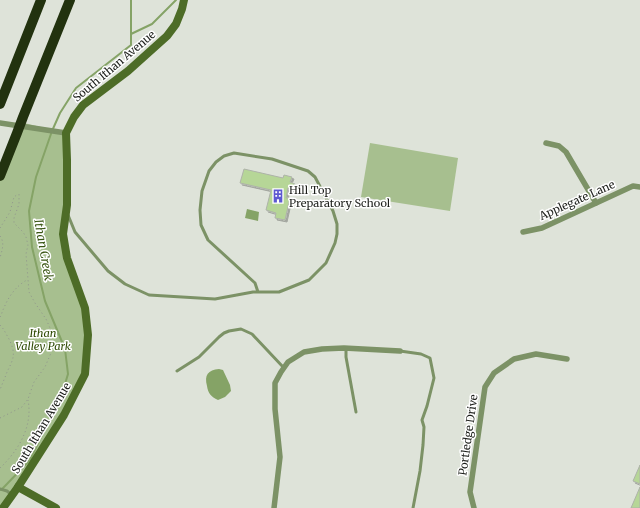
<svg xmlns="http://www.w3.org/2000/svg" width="640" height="508" font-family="Merriweather,serif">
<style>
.green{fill:#a7bf8f}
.water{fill:#85a366}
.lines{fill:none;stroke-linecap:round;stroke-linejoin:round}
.stream{stroke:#85a366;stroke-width:2}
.building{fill:#b6d697;stroke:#aeb3a9;filter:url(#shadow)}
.path{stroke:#90948d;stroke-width:1;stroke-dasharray:1 3;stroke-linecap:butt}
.lane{stroke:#7c9266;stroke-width:3}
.street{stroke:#7c9266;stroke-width:5.5}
.secondary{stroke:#4d6c27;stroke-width:8}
.highway{stroke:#22320f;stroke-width:10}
.labels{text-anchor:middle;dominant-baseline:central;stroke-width:3;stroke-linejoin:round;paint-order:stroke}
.street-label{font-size:11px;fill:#1d1f1b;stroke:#fff}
.poi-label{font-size:11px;fill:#1d1f1b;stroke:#fff;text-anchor:start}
.park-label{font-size:11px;font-style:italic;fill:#2d4902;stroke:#fff}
.water-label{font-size:12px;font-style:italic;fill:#395513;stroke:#fff}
</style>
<defs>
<filter id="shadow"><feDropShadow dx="2" dy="2" stdDeviation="0" flood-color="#0004"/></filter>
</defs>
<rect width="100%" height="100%" fill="#dee3d9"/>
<!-- green -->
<g class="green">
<polygon points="20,122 66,133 63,234 85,308 85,374 64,415 0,508 0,179"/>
<polygon points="370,143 458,158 450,211 361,197"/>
</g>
<!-- water -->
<g class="water">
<polygon points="247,209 259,212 258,221 245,218"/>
<path d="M219,369L223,370L230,385L231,391L225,397L218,400C211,397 208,393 207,386C204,375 208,370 219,369Z"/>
</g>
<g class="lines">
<!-- stream -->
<g class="stream">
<polyline points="131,34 152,24 176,0"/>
<polyline points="1,490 5,486 30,460 43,433 59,404 68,374 65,349 45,301 32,247 29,211 36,177 52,131 60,113 76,88 131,45 131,0"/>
</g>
</g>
<!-- building -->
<g class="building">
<polygon points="244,169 283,178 284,175 292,177 290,182 295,184 293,190 288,188 286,198 290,198 285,220 275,218 276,213 266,210 271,190 240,183"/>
<polygon points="640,465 640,484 633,481"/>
<polygon points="640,487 640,508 631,508"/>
</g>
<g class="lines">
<!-- path -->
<g class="path">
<polyline points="0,228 10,212 14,197 18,194"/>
<path d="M0,236C5,243 2,250 0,258"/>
<path d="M0,317C2,314 2,311 4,308C8,297 17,285 27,280"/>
<path d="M0,325C4,329 6,334 9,339C16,354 14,358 7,372C5,378 2,384 0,390"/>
<polyline points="0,418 22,407 28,399 34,382 45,367 51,353 51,339 50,328 46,319 35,303 29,292 26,254 28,245 26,237 23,232 14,223 14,218 19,204 19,193"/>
<path d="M0,468C19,450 33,426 28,400"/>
</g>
<!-- lane -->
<g class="lane">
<polyline points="68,215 75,232 108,271 125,284 149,295 215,299 253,292 279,292 309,280 326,263 335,243 337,234 337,224 333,211 315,177 308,171 272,159 234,153 224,156 216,162 209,171 202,191 200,210 201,225 208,240 255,283 258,292"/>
<polyline points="346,349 346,357 356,412"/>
<polyline points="400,351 421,354 430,358 434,378 427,406 422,420 424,427 423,445 420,471 413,508"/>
<polyline points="177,371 199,357 219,337 224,333 229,331 241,329 252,334 284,368"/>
<polyline points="0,489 7,491 12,495"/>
</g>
<!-- street -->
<g class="street">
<polyline points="0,123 66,133"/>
<polyline points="546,143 559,146 566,152 596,203"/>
<polyline points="523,232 542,228 633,186 640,187"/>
<polyline points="274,508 280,457 275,409 275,383 281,372 288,362 304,352 322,349 344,348 400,351"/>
<polyline points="474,508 470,492 485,387 494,373 514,359 536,354 567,359"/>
</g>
<!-- secondary -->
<g class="secondary">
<polyline points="18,487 56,508"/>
<polyline points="3,508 18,487 64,415 85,374 88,335 85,308 67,258 63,234 67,205 67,160 66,133 74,117 83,105 128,71 167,36 176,24 182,9 184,0"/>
</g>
<!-- highway -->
<g class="highway">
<polyline points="0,104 41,0"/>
<polyline points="0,176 17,133 23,117 70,0"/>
</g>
</g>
<!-- icons -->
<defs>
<g id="building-bare" transform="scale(1.08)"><path d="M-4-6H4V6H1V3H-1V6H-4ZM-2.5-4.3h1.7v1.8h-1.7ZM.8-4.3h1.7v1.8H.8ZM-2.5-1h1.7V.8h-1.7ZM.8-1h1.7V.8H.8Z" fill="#5d59d1" stroke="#fff" stroke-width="2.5" paint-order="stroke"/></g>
</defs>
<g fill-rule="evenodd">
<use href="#building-bare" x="278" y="196"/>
</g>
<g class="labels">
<!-- street labels -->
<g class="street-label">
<text transform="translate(114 66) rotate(-40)">South Ithan Avenue</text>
<text transform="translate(577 200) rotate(-24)">Applegate Lane</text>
<text transform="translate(41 428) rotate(-59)">South Ithan Avenue</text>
<text transform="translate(468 435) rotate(-82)">Portledge Drive</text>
</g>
<!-- poi labels -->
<g class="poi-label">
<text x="289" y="190">Hill Top<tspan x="289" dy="13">Preparatory School</tspan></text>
</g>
<!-- park labels -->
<g class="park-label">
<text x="43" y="333">Ithan<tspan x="43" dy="13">Valley Park</tspan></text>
</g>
<!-- water labels -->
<g class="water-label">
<text transform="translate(44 250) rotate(80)">Ithan Creek</text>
</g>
</g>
</svg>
